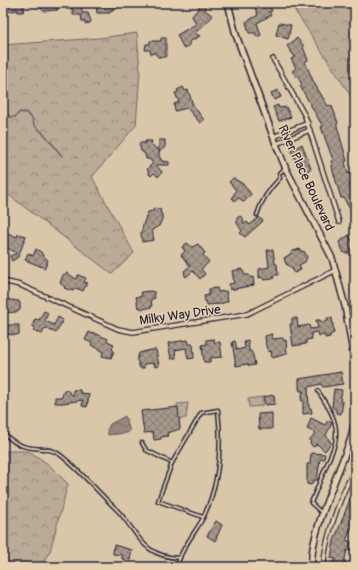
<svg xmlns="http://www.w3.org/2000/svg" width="358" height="570" font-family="Pangolin,sans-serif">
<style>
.grass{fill:url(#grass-dots);stroke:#6e6668}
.forest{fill:url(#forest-crowns);stroke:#6e6668}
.pitch{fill:#bbaa96;stroke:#6e6668}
.water{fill:url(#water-waves);stroke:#665f63}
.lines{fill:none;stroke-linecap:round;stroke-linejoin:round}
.stream{stroke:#665f63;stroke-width:1.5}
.building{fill:url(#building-cross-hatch);stroke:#22223b}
.lane-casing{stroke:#22223b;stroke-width:5}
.street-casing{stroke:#22223b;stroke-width:6}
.secondary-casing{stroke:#22223b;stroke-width:8}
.lane{stroke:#e6d0af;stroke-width:2}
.street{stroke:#e6d0af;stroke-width:3.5}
.secondary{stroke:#e6d0af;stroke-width:5}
.labels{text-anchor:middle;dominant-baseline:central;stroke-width:3;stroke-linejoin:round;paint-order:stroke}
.street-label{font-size:13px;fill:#22223b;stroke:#e6d0af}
</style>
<defs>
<pattern id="grass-dots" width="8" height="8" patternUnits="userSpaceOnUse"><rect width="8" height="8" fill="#bbaa96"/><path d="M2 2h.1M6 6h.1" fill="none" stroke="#988a7c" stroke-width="1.8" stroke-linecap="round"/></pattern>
<pattern id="forest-crowns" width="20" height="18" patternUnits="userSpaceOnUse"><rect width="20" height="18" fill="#bbaa96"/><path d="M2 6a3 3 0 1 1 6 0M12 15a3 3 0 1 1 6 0" fill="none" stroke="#988a7c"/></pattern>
<pattern id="water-waves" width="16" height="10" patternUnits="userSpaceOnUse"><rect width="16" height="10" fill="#94877e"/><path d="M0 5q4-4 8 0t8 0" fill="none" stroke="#786e68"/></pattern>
<pattern id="building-cross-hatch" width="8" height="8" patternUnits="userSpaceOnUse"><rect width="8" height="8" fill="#a6988a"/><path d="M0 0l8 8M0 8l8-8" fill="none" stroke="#877c72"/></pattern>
</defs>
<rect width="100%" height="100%" fill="#dac6a8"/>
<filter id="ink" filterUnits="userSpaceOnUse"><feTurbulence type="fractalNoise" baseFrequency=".025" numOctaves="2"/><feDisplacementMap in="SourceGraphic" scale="8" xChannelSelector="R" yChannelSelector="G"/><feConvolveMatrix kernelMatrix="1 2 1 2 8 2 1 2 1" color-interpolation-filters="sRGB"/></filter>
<g filter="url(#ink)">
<!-- grass -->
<polygon class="grass" points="188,403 186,418 178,419 177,404"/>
<!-- forest -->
<g class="forest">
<polygon points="290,3 355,3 355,102"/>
<polygon points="137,33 140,71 136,125 92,177 134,253 112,274 9,195 3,195 3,45 99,38"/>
<polygon points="3,451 29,451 48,464 68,484 50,551 40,567 3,567"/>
</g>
<!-- pitch -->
<polygon class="pitch" points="262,397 262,406 249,407 248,399"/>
<!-- water -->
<polygon class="water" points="125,416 130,431 127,433 108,435 107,430 110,424"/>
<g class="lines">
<!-- stream -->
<polyline class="stream" points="3,109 10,117 15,117 20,112 26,113 32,118 34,125 45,135 62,156"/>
</g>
<!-- building -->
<g class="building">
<polygon points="3,3 24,3 24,9 23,12 18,12 18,10 4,12"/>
<polygon points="39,3 56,3 58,10 44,11 39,7"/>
<polygon points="66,3 82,3 82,13 88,13 91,21 90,23 85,24 84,21 82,21 81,15 73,15 73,9 66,9"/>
<polygon points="96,3 118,3 118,8 110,11 110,13 97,13"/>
<polygon points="199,3 205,3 205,10 213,16 195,33 200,36 189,42 191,44 184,49 177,35 196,24 192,16 199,8"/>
<polygon points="268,3 272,11 269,12 271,15 257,23 261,35 257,37 255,33 249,33 246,22 258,15 255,8"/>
<polygon points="279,23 291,25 288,39 276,35"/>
<polygon points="161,38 166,38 166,57 158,57 155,53 151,54 150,50 145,50 146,44 150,44 150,41 161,41"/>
<polygon points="297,38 304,46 303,47 308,60 305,62 314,83 328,106 330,105 332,106 338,123 337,123 337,126 347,161 345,162 348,174 350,173 351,178 353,177 354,181 349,184 353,197 355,196 355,207 349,208 344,198 341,198 333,171 331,161 333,160 321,127 323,127 300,86 302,85 299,79 292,71 296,68 291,59 295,57 287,46"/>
<polygon points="183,87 185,91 188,90 193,105 204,120 200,123 187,108 175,111 174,104 179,102 175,93 178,92 177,90"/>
<polygon points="278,90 281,97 274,100 271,93"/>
<polygon points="278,105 279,108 286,107 291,117 279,121 273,107"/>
<polygon points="159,140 165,140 165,147 159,152 159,156 162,161 169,162 169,165 156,165 162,172 158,177 154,173 151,176 148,173 149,172 147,169 153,163 149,159 146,159 145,154 141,151 139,143 146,143 145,141 152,141 151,144 159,151"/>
<polygon points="302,144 311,169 302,173 291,151"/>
<polygon points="233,178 243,184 251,194 244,202 239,198 235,201 232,198 236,190 229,182"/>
<polygon points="154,208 161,210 160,213 162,214 162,219 159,226 152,230 154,240 142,242 141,233 144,222 148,212 153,211"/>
<polygon points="240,216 243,218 244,224 247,222 250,225 259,217 263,221 245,237 240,233 242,231 237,223 237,218"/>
<polygon points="3,231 17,237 18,234 26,236 18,257 12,261 10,256 17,253 3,246"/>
<polygon points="349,235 355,246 355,251 347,253 344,253 339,242"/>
<polygon points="187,243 192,247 198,244 205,253 203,255 209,262 201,269 205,274 200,279 193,271 186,277 184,274 185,273 184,271 190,266 181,255 185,251 182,247"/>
<polygon points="36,249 41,252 43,256 48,260 45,268 25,260 28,253 33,256"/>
<polygon points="300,249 302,252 304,251 307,257 305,262 299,265 301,270 294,273 292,268 286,264 284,258 292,253 293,251"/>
<polygon points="267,250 273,250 275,264 277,264 278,275 274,275 273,279 264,280 262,277 259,278 259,269 269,267"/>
<polygon points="242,269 245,275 249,275 251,278 253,277 254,285 230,290 229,284 234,283 232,271"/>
<polygon points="67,273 76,279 78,275 86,278 84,282 87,283 83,291 76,288 73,291 64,288 65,287 60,283 63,275"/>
<polygon points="217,288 218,292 226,291 228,301 221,304 206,305 204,296 209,295 209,289"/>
<polygon points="150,291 154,292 155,298 151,299 152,307 143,309 138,307 136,297 142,296 141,292"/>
<polygon points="3,299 19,301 19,303 20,303 20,310 16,312 3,313"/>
<polygon points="44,311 48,313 45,321 54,325 58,317 63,320 56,333 45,328 42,334 33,330 35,327 32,326 35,319 39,320"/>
<polygon points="292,318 297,318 298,327 309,325 310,329 318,328 316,320 320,320 321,322 328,321 327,318 332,318 334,333 330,335 330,337 325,338 325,335 319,336 318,332 311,333 312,339 306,340 306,344 293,346 290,324 292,324"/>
<polygon points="6,325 19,325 19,334 16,335 6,334"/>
<polygon points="89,332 93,334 94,333 108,339 107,341 114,344 112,349 114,351 111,358 102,356 103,351 91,345 92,343 85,340"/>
<polygon points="272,334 272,339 283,338 284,341 286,340 287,354 272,358 271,351 268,352 266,346 265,336"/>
<polygon points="214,339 215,343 220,342 222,357 210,358 210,362 204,362 202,345 207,344 206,340"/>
<polygon points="188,340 189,344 193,344 194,358 188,359 186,348 175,350 176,358 171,359 168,343"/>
<polygon points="248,340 249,351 251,351 253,355 255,365 249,366 248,364 236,366 232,342 235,341 237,350 245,348 244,341"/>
<polygon points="151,350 156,350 159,366 155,367 154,363 144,364 144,368 140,368 137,360 139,353"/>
<polygon points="341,372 343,384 323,387 321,384 308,387 309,408 311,408 312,413 303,414 303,401 301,400 303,391 300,391 299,388 299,379"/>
<polygon points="334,389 342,390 340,402 343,402 341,414 336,413 336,410 332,407"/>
<polygon points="64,390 67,390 73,396 73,390 80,390 80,393 89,394 87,407 82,406 83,400 63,403 55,403 55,397 62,397"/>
<polygon points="274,395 275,404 265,405 263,397"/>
<polygon points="178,407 180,429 167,433 168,436 161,437 161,439 154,440 153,432 144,433 141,411"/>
<polygon points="272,413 272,429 259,429 258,414"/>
<polygon points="311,418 325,425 328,420 332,423 326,435 331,443 325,451 317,444 313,447 310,443 311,442 309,440 316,433 307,429"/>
<polygon points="311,453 325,454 324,459 320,459 317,480 314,480 311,485 307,484 307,464 310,464"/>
<polygon points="355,486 355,527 353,525 346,540 351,542 350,551 347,550 344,563 346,563 346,567 330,567 336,559 331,558 334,541"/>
<polygon points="216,521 222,525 215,541 207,536"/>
<polygon points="114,545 132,550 130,560 122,559 122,555 113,554"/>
</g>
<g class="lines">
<!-- lane casing -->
<g class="lane-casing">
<g id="lane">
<path d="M257,215C261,201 270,188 280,178L279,173L285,169"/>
<path d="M318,391C330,410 341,424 334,447L311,503L322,513"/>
<path d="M3,433C9,438 15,444 23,446C34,450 50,447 59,454C77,467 97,491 114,507C138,529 139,557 180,558"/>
<polyline points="142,443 146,450 172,463"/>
<path d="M178,567C177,554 197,530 203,518C219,485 222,446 218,410L201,413L172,463L158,501L203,517"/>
</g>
</g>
<!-- street casing -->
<g class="street-casing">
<g id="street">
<polyline points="273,59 305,116 339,222"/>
<polyline points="273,137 308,123"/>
<polyline points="276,144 310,130"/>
<polyline points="3,281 20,285 118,329 133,332 247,314 336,270"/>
<path d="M324,567C323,544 342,490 355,470"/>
</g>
</g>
<!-- secondary casing -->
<g class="secondary-casing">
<g id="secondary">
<polyline points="228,3 236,35 276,144 286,169 332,258 345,306 355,365"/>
<path d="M312,567C308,537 341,468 351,438L355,421"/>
</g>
</g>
<!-- lane -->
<use href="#lane" class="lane"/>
<!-- street -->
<use href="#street" class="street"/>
<!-- secondary -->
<use href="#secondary" class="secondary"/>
</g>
</g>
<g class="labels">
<!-- street labels -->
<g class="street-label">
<text transform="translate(306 178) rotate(65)">River Place Boulevard</text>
<text transform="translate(180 315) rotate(-8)">Milky Way Drive</text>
</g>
</g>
<!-- margin -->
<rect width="358" height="570" fill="none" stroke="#e6d0af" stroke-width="16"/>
<rect x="8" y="8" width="342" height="554" fill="none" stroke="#22223b" stroke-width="1.5" filter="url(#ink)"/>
</svg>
